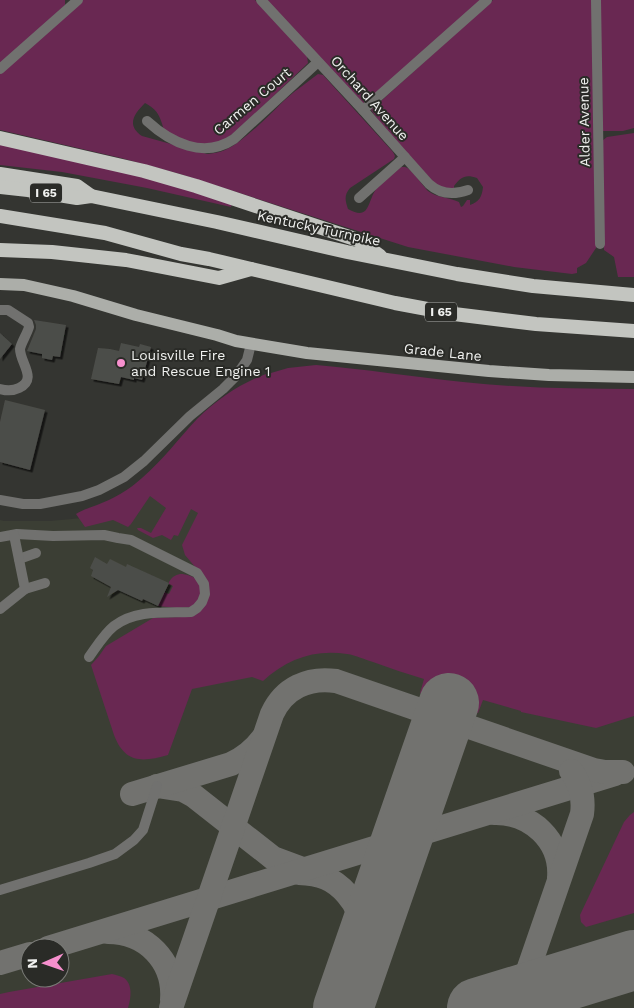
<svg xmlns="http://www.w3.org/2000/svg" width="634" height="1008" font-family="'Work Sans',sans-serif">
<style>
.built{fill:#3b3e34;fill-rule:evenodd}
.green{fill:#692852}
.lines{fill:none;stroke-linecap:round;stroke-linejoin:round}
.taxiway{stroke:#72726f;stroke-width:24}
.runway{stroke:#72726f;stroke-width:60}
.building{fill:#4c4d49;filter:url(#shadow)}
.minor{stroke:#71716f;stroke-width:10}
.major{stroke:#acaea9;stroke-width:12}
.highway{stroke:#c3c5c0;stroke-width:14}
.poi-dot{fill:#f790ce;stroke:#2a2b27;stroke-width:2}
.labels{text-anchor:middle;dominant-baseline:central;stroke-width:4;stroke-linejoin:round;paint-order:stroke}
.shield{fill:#2a2b27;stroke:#b5b6b4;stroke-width:1}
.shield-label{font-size:12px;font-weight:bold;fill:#f1f2f0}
.street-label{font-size:14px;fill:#f1f2f0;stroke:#2a2b27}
.poi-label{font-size:14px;fill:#f1f2f0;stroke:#2a2b27;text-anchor:start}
</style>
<defs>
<filter id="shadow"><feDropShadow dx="2.5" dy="2.5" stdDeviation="0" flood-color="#0009"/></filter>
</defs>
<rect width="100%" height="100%" fill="#343531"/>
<!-- built -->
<path class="built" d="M407,386L634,393V1008H0V520L4,521H50L93,517ZM30,948H60V978H30Z"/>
<!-- green -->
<g class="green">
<polygon points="0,0 65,0 65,5 0,65"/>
<path d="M83,0H255L307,56L308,63L238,130L224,140L216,144H192L165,133C160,118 160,111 145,103C134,114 126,125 142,136L207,154C213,153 219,153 225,150C244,142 272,112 287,98C297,89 308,82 318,74L323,75L393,152L395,156L394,159L350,188C344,195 345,200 348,209C371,222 367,200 377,188L401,167C402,167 404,167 405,167C411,168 423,186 428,191C437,198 449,197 459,202L461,207L463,206L467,200H470V205C479,202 482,197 483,187L477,178C465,174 461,177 454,186V188L450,189L437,186L381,124L371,110L493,0H593L597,135L596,248L586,263L577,268V273L572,274L514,267L408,247L180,174L121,158L0,130V73Z"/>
<polygon points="265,0 482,0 362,105"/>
<polygon points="600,0 634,0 634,128 623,131 603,131"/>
<polygon points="634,133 634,277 618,277 614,257 604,250 602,141 607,137"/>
<polygon points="0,143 139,175 232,202 231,207 147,188 62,172 0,165"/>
<path d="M316,365C365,369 414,377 463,382C520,388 577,389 634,389V716L596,728L521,712V711L483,700L478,713L420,693L424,679C407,674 390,668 373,662C365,660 356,655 347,654C314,649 287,659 263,681L252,677L192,689L168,755C143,762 125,764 114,735L91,665L99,656L106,646L153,618L182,617L201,609L202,575L185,555L182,545L198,513L191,509L178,536L174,535L171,540L162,535L153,538L138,530L137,528H141L151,533L166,508L150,496L131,524L128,527L113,520L85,527L76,514C82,510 89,508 97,505C113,499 129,490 142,478C163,460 179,438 197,419C220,397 241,383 271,372V373L288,368Z"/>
<path d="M180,574C194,574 205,583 200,597C199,601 194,604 192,607L177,608L158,606L164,592L169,594L173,586L169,584V582C172,577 175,575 180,574Z"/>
<polygon points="634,812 634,913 586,927 581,922 580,915 624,822 630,815"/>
<path d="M112,974C116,975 121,976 124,978C133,984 131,999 128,1008H0V994L9,992Z"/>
</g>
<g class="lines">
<!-- taxiway -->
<g class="taxiway">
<polyline points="157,786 183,790 194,796 273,858 308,871"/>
<path d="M132,794L231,764C244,758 254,750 263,738"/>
<path d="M494,813C531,812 562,841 559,878"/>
<path d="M299,873C320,874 333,878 347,894C378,928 354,972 341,1008"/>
<path d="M108,932C146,932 175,961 172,1000"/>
<polyline points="48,948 615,774"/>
<polyline points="0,963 30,954"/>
<path d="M171,1008L272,714C284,688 308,677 336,681L594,770L605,772H623"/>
<path d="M471,1008C493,1001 513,995 525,975"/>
<path d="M515,1008L582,814C584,799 581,784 571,771"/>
</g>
<!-- runway -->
<g class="runway">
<polyline points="343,1008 449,703"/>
<polyline points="477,1008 634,960"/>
</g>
</g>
<!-- building -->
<g class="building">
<polygon points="34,320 66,325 60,357 53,356 52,360 42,358 42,354 27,351 36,329 36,325"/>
<polygon points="0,333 12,344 0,359"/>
<polygon points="121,343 139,347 140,344 151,347 142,380 134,378 134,380 121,377 119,384 91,379 98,348 110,349 119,351"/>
<polygon points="5,400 45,410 30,470 0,462 0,422"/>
<polygon points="95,557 107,564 110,559 126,567 127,564 169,583 158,606 143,599 142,601 118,590 107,597 111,587 91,576 93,570 90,568"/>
</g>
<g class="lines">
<!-- minor -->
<g class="minor">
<path d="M261,0L363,110L429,184C440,194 454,195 468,190"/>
<polyline points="596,0 600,244"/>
<polyline points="0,69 78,0"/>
<polyline points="363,110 487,0"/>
<path d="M147,121C171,143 204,159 234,139L318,62"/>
<polyline points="359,198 405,157"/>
<path d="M0,310H8L28,323L29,327C27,334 21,343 20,349C20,363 38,379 19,388C13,391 7,391 0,389"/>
<polyline points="0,500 23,504 40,504 82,496 99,490 124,477 144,461 190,416 223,389 236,376 247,360 251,344"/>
<path d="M0,537L17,534L53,536L104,535L118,538L131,540L197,573L204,584L205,594L202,602L197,608L191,612C166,613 136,609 114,626C104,634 97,646 89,657"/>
<polyline points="19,559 36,553"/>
<polyline points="25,589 45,583"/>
<polyline points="0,609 25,589 14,535"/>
<polyline points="0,890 89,863 115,854 134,840 143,830 157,786"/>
</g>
<!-- major -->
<polyline class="major" points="0,284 24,285 73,296 136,315 217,335 236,341 307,353 489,371 549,375 634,377"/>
<!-- highway -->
<g class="highway">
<polyline points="0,138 144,171 196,186 358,240 380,256"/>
<polyline points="0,174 77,186 91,196"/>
<polyline points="0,187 28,190 77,198 91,196 217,222 347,252 457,274 533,286 634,295"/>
<polyline points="0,216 105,233 181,254 209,259 395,303 454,314 536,324 634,331"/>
<polyline points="0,250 52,252 126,260 219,278 251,269"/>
</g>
</g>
<!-- markers -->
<circle class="poi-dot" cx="121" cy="363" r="5"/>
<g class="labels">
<!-- shield labels -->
<g class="shield">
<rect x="30" y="183.5" width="32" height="19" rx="4"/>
<rect x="425" y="302.5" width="32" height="19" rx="4"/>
</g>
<g class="shield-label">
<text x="46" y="193">I 65</text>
<text x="441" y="312">I 65</text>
</g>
<!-- street labels -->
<g class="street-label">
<text transform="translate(370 98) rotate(48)">Orchard Avenue</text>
<text transform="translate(252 101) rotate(-40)">Carmen Court</text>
<text transform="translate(584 122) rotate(-91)">Alder Avenue</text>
<text transform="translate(319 228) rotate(12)">Kentucky Turnpike</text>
<text transform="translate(443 352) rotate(6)">Grade Lane</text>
</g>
<!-- poi labels -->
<g class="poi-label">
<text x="131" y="355">Louisville Fire<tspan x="131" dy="16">and Rescue Engine 1</tspan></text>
</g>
</g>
<!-- north arrow -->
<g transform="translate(45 963) rotate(268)"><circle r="24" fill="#2a2b27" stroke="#7a7b77"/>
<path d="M0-4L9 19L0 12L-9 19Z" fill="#f790ce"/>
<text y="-8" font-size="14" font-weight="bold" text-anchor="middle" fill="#f1f2f0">N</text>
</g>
</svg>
